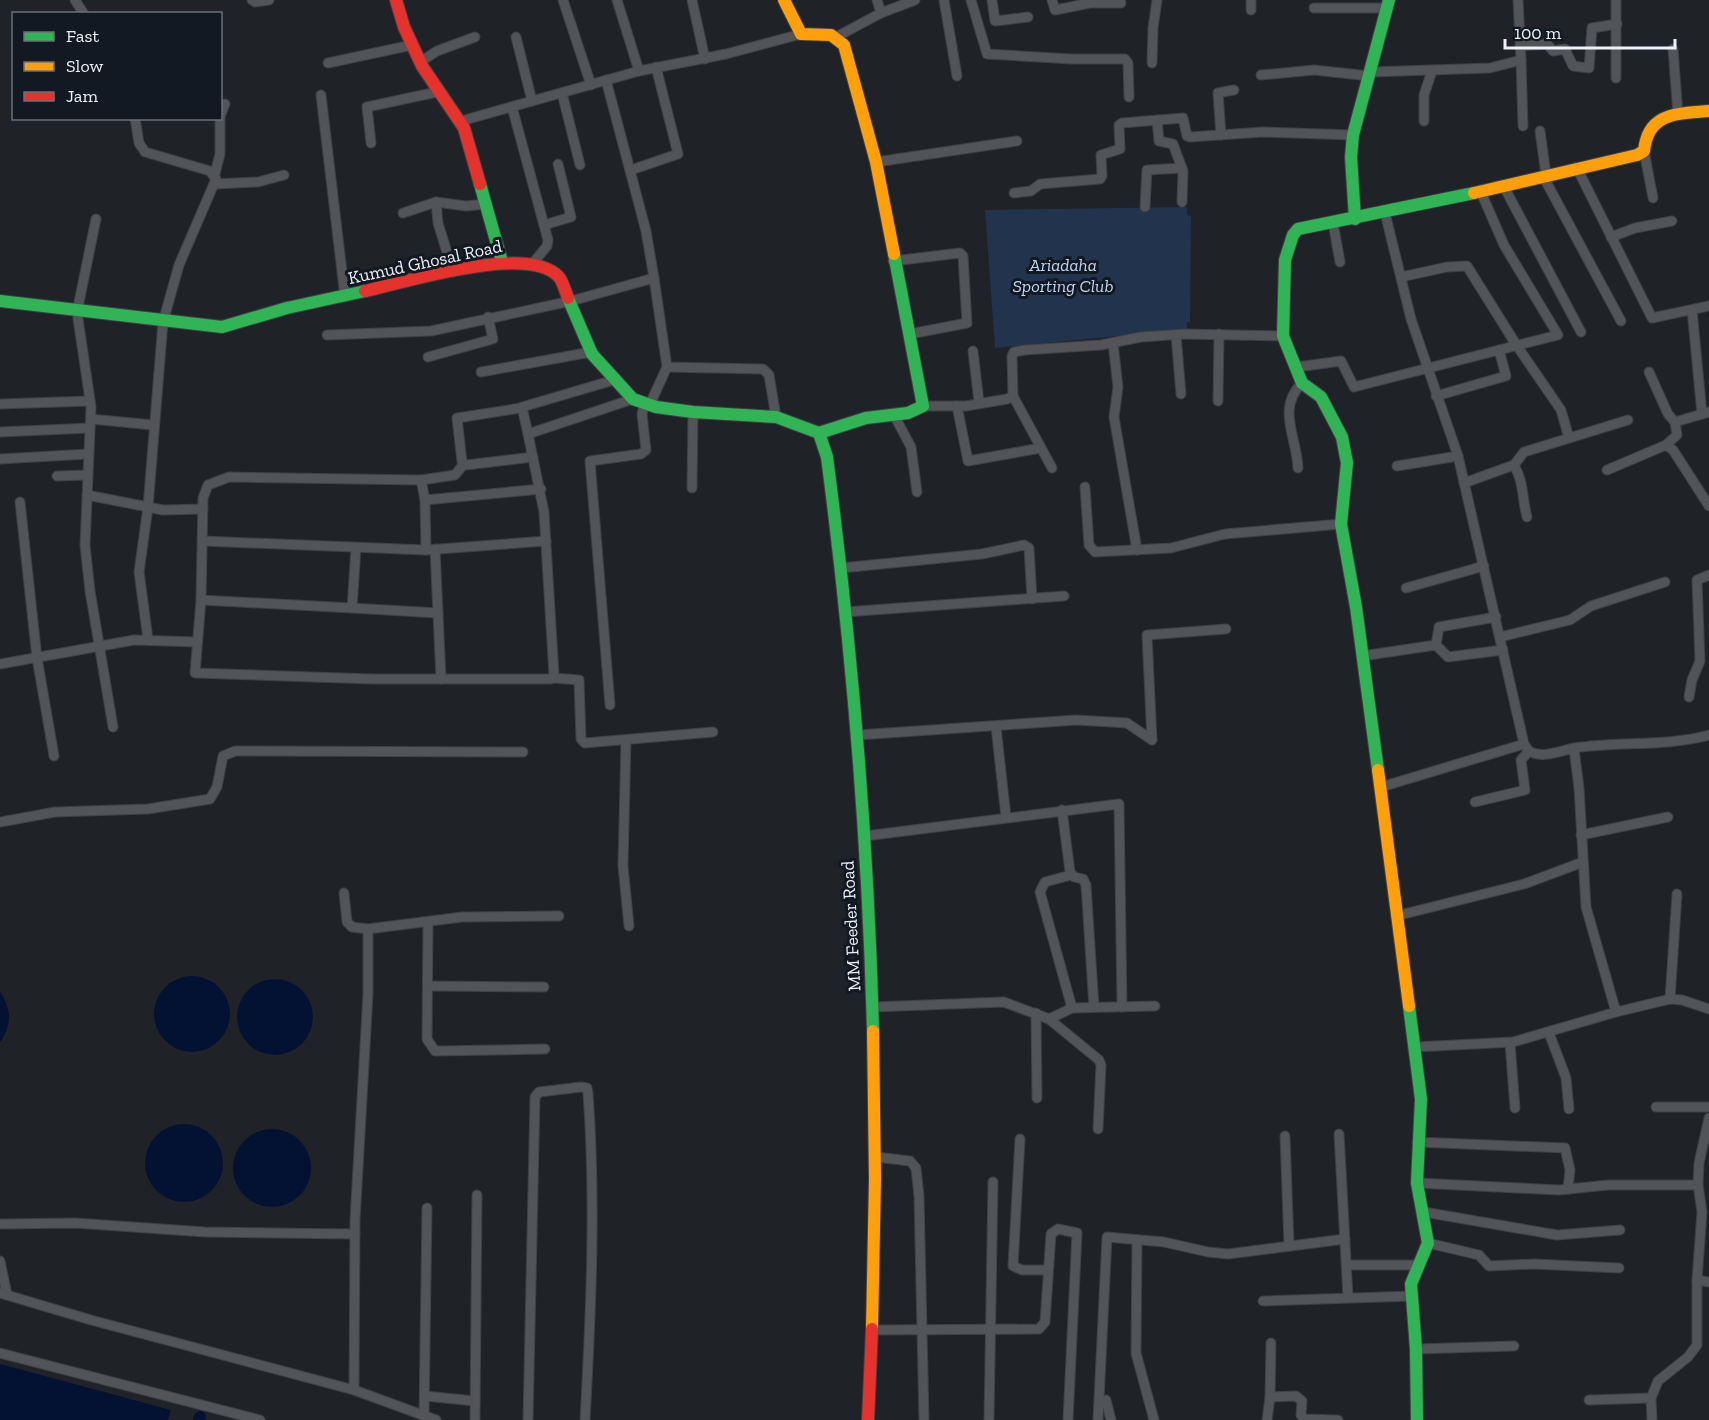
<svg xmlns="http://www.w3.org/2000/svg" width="1709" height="1420" font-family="'Zilla Slab',serif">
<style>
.green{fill:#21334d}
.water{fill:#031232}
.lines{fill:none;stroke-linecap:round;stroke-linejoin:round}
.canal{stroke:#031232;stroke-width:12}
.street-casing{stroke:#3d4044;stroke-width:11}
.fast-casing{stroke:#3d4044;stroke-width:14}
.slow-casing{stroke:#3d4044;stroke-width:14}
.jam-casing{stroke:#3d4044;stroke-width:14}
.street{stroke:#525457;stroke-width:9}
.fast{stroke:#30b455;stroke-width:12}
.slow{stroke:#ff9f0a;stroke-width:12}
.jam{stroke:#e5322d;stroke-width:12}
.labels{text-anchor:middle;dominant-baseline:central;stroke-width:6;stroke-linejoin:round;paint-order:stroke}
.street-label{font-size:18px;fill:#edf2f9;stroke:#121922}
.park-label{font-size:18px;font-style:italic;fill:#c0d6f6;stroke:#121922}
</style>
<rect width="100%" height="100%" fill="#1f2328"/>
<!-- green -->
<polygon class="green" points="1187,207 1187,215 1191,216 1190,322 1187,322 1187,329 995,348 985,210"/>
<!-- water -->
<g class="water">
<circle cx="192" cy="1014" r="38"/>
<circle cx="275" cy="1017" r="38"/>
<path d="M0,992C12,1010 12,1025 0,1042Z"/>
<circle cx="184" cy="1163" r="39"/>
<circle cx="272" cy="1168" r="39"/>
<polygon points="0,1364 171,1410 168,1420 0,1420"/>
</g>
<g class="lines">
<!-- canal -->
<polyline class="canal" points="199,1420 200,1417"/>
<!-- street casing -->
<g class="street-casing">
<g id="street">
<polyline points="75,0 84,14"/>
<polyline points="252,0 255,2 269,0"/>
<polyline points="563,0 591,85"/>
<polyline points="617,0 639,71"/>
<polyline points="692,0 705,59"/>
<polyline points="877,0 881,13"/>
<polyline points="944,0 957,76"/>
<polyline points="971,0 987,54 1071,59 1125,59 1128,63 1129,97"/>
<polyline points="992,0 995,21 1028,17"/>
<polyline points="1052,0 1055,10 1090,3 1121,3"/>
<polyline points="1251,0 1251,10"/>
<polyline points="1616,0 1616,78"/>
<polyline points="1314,8 1387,8"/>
<polyline points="838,36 881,13 915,0"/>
<polyline points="516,37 532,101"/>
<polyline points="1520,46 1547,44 1553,51 1565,49 1573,66 1589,68 1592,28 1617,24"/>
<polyline points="1673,49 1678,115"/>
<polyline points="1521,60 1523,126"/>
<polyline points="420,62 437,51 475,37"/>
<polyline points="328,63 412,45"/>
<polyline points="1152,63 1153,28 1157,0"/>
<polyline points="1371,72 1490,68 1521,60 1518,0"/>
<polyline points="1261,75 1314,70 1370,76"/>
<polyline points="562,93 580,165"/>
<polyline points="321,95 345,297"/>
<polyline points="512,107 548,240 547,246 533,263"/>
<polyline points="220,116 225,104"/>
<polyline points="135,118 139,143 145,152 210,171 216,179 179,265 163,322 148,507 139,572 148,639"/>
<polyline points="1157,120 1159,141 1173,144 1183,171 1182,202"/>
<polyline points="461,121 639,71 726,54 801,34"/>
<polyline points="1424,121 1424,95 1432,71"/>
<polyline points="1540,131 1546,175"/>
<polyline points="1221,135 1218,93 1234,90"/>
<polyline points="371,143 367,107 437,92"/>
<polyline points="1644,151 1653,198"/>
<polyline points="876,162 1017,141"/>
<polyline points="1577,168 1652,318 1709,306"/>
<polyline points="631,170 678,154 656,67"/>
<polyline points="215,174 220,154 220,118"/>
<polyline points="1543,176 1621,321"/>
<polyline points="215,184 258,182 284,175"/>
<polyline points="1503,185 1581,332"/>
<polyline points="1014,193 1031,191 1040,184 1100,179 1102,176 1101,155 1120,149 1119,125 1122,123 1183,118 1187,136 1190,137 1263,132 1353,135"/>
<polyline points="436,202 438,223 453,272"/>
<polyline points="1145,207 1147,170 1182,168"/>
<polyline points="403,213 436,202 466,206 486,204"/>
<path d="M1385,213L1411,319L1458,456L1524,744L1529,751C1542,759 1560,751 1574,748C1619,741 1665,747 1709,735"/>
<polyline points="96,219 77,312 91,407 85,545 90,591 113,727"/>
<polyline points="1333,223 1340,262"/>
<polyline points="544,225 571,217 558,164"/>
<polyline points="1611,237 1635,228 1672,221"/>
<polyline points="893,261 960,253 963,256 967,323 910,334"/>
<polyline points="1401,277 1447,267 1467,266 1517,346 1561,410 1569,438"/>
<polyline points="654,278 667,367 763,369 769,375 776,417"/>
<polyline points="1692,310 1702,414"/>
<polyline points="327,335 431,331 571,301 654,278 646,231 606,80"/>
<polyline points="1176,335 1181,394"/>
<polyline points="1113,343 1118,387 1114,417 1137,550"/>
<polyline points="973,351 979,402"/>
<polyline points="428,357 493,339 488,317"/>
<polyline points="1297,367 1341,361 1354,387 1558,335 1504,245 1480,190"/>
<polyline points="481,372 591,352"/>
<polyline points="1649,372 1668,414 1675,422"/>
<polyline points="1013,396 1052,468"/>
<polyline points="1436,396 1506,376 1499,350"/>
<polyline points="1218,401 1219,334"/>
<polyline points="0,404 90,401"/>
<polyline points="923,406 966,406 1007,399 1013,396 1012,356 1014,352 1025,350 1101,345 1141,337 1184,334 1283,336"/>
<polyline points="957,406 968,461 1041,448"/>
<polyline points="521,408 457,418 462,462 466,465 533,457"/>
<polyline points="894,415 911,447 917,492"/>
<polyline points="91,419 153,425"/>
<polyline points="0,432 90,428"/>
<polyline points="528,434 522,407 614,380"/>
<polyline points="1666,445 1677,435 1675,422 1709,412"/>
<polyline points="0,459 88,454"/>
<path d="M1514,465C1524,482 1522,499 1527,517"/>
<polyline points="1397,466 1458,456"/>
<path d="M1298,468C1297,437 1276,409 1302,383"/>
<polyline points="1607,470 1666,445 1673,450 1709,506"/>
<polyline points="57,476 87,475"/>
<polyline points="421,480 455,475 463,465"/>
<polyline points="1464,483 1514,465 1524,452 1628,420"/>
<polyline points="1085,487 1089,545 1095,552 1171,548 1225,534 1341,524"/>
<polyline points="692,488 693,412"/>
<polyline points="87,495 163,510 203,509"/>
<polyline points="425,500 421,480 229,477 208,485 203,498 201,600 195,673 373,679 551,679 554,675 544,512 528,434 633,399"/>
<polyline points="20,502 37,658 54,756"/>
<polyline points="203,541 426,550 546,541"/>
<polyline points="435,549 441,679"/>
<polyline points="426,550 425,500 541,489"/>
<polyline points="841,568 982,554 1024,545 1029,548 1032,599"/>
<polyline points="1406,588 1484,566"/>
<polyline points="201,600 352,608 356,548"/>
<polyline points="352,608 438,613"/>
<polyline points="845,612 1064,596"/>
<polyline points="1500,637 1570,620 1591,606 1665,582"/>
<polyline points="1436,645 1439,627 1496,617"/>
<polyline points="1362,656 1436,645 1448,657 1503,650"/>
<polyline points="0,664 134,640 197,642"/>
<polyline points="553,678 579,680 581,739 585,743 713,732"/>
<polyline points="1689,697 1692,680 1700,661 1697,580 1709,575"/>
<polyline points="610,705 590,461 641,454 646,450 642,414 645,403 650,404 667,367"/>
<polyline points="996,727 1006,817"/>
<polyline points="858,735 1076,720 1127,723 1152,740"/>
<polyline points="626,740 623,866 629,926"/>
<polyline points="1152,740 1147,635 1226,629"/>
<polyline points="1574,749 1579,788 1586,907 1616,1012"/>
<polyline points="1381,787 1524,744"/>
<polyline points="1475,802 1525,790 1521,760 1529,751"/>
<polyline points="1062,810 1070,872 1074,877 1083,879 1086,885 1094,1007"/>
<polyline points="0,822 55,812 148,809 210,799 217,787 223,756 235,751 523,752"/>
<polyline points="1581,835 1668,817"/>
<polyline points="865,836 1119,804 1122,1007"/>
<polyline points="1071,875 1045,882 1040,892 1072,1008"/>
<polyline points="344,893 347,922 352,927 368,929 462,917 559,916"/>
<polyline points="1396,916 1524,884 1583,862"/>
<polyline points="428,922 427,1039 435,1051 545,1049"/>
<polyline points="428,986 544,987"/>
<polyline points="1670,999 1677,894"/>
<polyline points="873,1007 1004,1002 1049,1019 1099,1060 1101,1065 1098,1129"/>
<polyline points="1036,1013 1037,1098"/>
<polyline points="1049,1019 1072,1008 1155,1006"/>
<polyline points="1549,1033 1566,1078 1569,1109"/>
<polyline points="1510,1043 1515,1108"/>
<polyline points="1415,1047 1513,1042 1616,1012 1670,999 1682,1000 1709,1009"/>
<polyline points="1656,1107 1709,1107"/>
<polyline points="1339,1134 1348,1297"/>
<polyline points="1285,1136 1289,1245"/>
<polyline points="1020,1139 1013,1266 1022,1270 1048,1270"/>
<polyline points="1417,1142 1565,1148 1570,1170 1568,1189"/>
<polyline points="876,1157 910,1161 916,1168 919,1196 924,1420"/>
<polyline points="1417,1183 1559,1190 1608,1185 1698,1185"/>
<polyline points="1424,1212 1557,1235 1620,1230"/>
<polyline points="0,1224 75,1223 205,1232 355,1234"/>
<polyline points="1137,1240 1136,1353 1154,1420"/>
<polyline points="1428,1243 1479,1255 1489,1266 1534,1264 1619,1268"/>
<polyline points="0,1261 7,1295"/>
<polyline points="1347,1265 1417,1265"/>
<polyline points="1697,1280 1709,1282"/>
<polyline points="0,1293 91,1320 354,1390 436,1420"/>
<polyline points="1263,1301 1412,1296"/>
<polyline points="871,1330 1039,1329 1045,1322 1051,1234 1058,1229 1077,1233 1068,1420"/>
<polyline points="1416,1349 1514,1346"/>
<polyline points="0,1353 260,1420"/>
<polyline points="354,1390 355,1220 368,994 368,929"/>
<polyline points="425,1396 475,1401"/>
<polyline points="1270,1397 1271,1343"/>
<polyline points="1106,1400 1111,1420"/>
<polyline points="1589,1400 1651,1398"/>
<polyline points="424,1416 427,1208"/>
<polyline points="475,1420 477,1195"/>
<path d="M528,1420L535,1097L539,1092L581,1087L587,1088L588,1093C596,1201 591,1312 585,1420"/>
<polyline points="989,1420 993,1182"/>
<polyline points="1098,1420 1107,1237 1164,1242 1208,1252 1228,1254 1345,1239"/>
<polyline points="1267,1420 1270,1397 1296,1396 1302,1401 1301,1415 1304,1419 1338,1420"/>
<polyline points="1652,1420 1651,1398 1658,1381 1688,1357 1697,1345 1697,1280 1702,1212 1698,1185 1699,1163 1709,1118"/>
</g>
</g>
<!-- fast casing -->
<g class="fast-casing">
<g id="fast">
<polyline points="480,184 502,262"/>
<polyline points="1355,219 1351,157 1353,135 1389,0"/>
<polyline points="568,298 592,354 633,399 656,407 693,412 776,417 819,433"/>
<polyline points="0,301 222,327 287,308 365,291"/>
<polyline points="819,433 866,418 908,413 923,406 894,254"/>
<path d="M819,433L827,457C852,648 868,838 873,1031"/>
<polyline points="1378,770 1356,607 1341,524 1347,463 1342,437 1321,397 1302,383 1283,336 1285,260 1293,235 1298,229 1474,193"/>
<polyline points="1409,1006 1421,1099 1417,1183 1428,1243 1411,1284 1416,1349 1417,1420"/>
</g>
</g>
<!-- slow casing -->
<g class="slow-casing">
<g id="slow">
<polyline points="784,0 801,34 831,35 844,45 876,162 894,254"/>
<path d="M1474,193L1637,155L1644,151C1648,112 1677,114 1709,111"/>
<polyline points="1378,770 1409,1006"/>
<polyline points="872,1329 875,1179 873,1031"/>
</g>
</g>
<!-- jam casing -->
<g class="jam-casing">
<g id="jam">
<polyline points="396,0 404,27 422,66 464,128 480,184"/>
<path d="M365,291C406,282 528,243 559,277C563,282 566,293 568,298"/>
<polyline points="868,1420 872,1329"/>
</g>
</g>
<!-- street -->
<use href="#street" class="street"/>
<!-- fast -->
<use href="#fast" class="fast"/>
<!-- slow -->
<use href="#slow" class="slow"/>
<!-- jam -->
<use href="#jam" class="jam"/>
</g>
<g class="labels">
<!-- street labels -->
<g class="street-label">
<text transform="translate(425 262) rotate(-12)">Kumud Ghosal Road</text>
<text transform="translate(851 926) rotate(-93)">MM Feeder Road</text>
</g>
<!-- park labels -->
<g class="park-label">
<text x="1063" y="265">Ariadaha<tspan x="1063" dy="21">Sporting Club</tspan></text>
</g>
</g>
<!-- legend -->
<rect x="12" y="12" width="210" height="108" fill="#121922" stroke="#6a7078" stroke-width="1.5"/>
<rect x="24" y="32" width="30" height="9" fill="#30b455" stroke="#6a7078" stroke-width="1.5"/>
<text x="66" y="42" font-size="18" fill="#edf2f9">Fast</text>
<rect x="24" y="62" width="30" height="9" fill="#ff9f0a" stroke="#6a7078" stroke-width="1.5"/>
<text x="66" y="72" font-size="18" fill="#edf2f9">Slow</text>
<rect x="24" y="92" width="30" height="9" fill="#e5322d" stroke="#6a7078" stroke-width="1.5"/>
<text x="66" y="102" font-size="18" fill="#edf2f9">Jam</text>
<!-- scale -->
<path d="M1505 39v9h170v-9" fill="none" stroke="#edf2f9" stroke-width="3"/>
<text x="1514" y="39" font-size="18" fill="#edf2f9" stroke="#121922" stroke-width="4.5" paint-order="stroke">100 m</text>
</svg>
